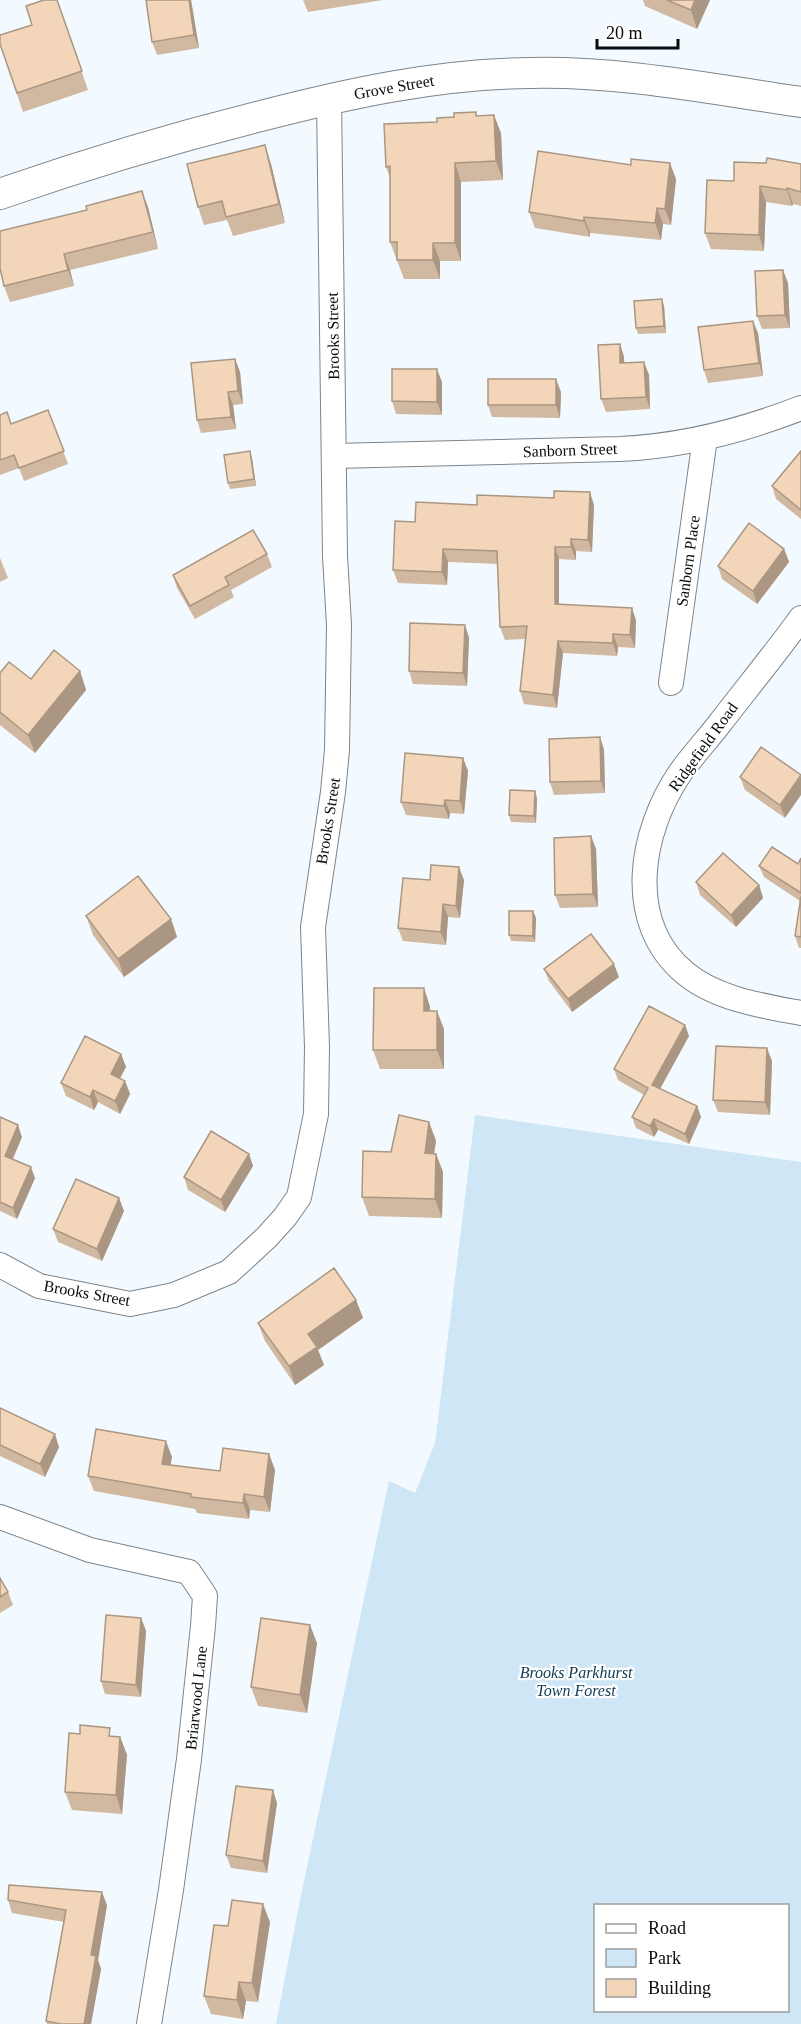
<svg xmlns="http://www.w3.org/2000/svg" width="801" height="2024" font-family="'Times New Roman',serif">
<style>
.green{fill:#cfe6f6;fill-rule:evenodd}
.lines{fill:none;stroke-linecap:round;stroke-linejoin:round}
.minor-casing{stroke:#7e8489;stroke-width:26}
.tertiary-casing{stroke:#7e8489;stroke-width:32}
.minor{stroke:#fff;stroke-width:24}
.tertiary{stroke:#fff;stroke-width:30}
.wall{fill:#d1b8a0}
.shaded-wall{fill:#aa9682}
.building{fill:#f3d6ba;stroke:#aa9682;stroke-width:1.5}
.labels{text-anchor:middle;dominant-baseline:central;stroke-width:4.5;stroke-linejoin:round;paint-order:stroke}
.street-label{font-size:16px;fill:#090c0d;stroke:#fff}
.park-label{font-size:16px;font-style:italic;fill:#103b54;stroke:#fff}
</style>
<rect width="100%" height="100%" fill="#f2faff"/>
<!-- green -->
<path class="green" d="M475,1115L801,1162V2024H276L300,1900L389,1481L415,1493L435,1443ZM596,1906H788V2010H596Z"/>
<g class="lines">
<!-- minor casing -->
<g class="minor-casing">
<g id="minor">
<path d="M334,456L620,449C684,446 742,431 801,408"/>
<path d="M801,618C775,654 747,688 720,723C707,740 692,756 680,773C640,832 624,922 685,973C716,999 763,1006 801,1013"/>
<polyline points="671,683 705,438"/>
<polyline points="0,1265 39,1286 130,1304 174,1295 229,1272 266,1238 285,1217 299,1197 316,1114 317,1047 313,927 333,792 337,750 339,625 335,556 329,98"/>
<polyline points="0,1517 90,1550 189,1572 205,1596 203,1626 189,1759 171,1890 149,2024"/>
</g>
</g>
<!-- tertiary casing -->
<g class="tertiary-casing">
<path id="tertiary" d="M0,194C86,164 173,138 261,116C350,93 438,74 530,73C621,71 711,89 801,102"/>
</g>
<!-- minor -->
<use href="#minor" class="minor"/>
<!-- tertiary -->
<use href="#tertiary" class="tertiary"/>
</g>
<!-- wall -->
<g class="wall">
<polygon points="57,0 88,90 23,112 0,44 32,25"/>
<polygon points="191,0 199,48 157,55 152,42"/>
<polygon points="303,0 383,0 308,12"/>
<polygon points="643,0 710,0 697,29 645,6"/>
<polygon points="477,116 501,133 503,180 461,182 461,261 440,261 440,279 404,279 390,242 390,178 386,167 437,122"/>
<polygon points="271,164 285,223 233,236 227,220 204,225 198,207"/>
<polygon points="801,164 801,206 793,204 792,206 766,202 764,251 711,249 705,233 734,181"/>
<polygon points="676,179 671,225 663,224 661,240 590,233 590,237 535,228 529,212"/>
<polygon points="148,207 158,249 70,270 74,286 10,302 4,286"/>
<polygon points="788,283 790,328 762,329 757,316"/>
<polygon points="664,306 666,333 638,334 636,328"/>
<polygon points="758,333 763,376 708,383 704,370"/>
<polygon points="620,344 624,357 624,362 644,362 649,375 650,409 606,412 601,399"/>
<polygon points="235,359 240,372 243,404 233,405 236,429 201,433 197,420"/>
<polygon points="442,382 442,415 396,414 392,401"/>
<polygon points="561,392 560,418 492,417 488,405"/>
<polygon points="48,410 68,464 24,481 19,468 0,475 0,415 11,424"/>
<polygon points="801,451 801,519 776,499 772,486"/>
<polygon points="252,458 256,486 230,489 228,483"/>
<polygon points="477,505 594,505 592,552 576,551 576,560 559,559 559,605 636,620 635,648 618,647 617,656 563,653 557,708 524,704 520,691 525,639 505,640 500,627 498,564 448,562 447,585 398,583 393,570 415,522"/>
<polygon points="784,549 789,562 757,604 722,579 718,566"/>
<polygon points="267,554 272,567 231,590 234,597 195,619 177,588 173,575"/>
<polygon points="0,558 8,578 0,582"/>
<polygon points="465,625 469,638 467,686 413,684 409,671"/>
<polygon points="80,671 86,690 35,753 0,725 0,673 31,679"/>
<polygon points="600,737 604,750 605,793 554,795 550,782"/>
<polygon points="761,747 785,818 745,790 740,777"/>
<polygon points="463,758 468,771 464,814 450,813 449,819 406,815 401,802"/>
<polygon points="537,798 536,823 511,822 509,815"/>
<polygon points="591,836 596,849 598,907 560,908 555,895"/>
<polygon points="801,858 801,948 799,948 795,936 800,901 764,877 759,866 798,864"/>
<polygon points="430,880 464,880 460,918 448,917 446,945 403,941 398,928"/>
<polygon points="696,882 759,885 763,898 736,927 700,895"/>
<polygon points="533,911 536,918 535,942 511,941 509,935"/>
<polygon points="86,916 171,919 177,937 124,977 93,935"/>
<polygon points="544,969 619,977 572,1012 549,981"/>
<polygon points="424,988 430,1007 430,1011 444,1029 444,1069 380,1069 373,1050"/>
<polygon points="685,1025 689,1036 660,1089 697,1106 701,1117 689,1144 658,1130 654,1137 636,1128 632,1117 644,1095 618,1080 614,1069"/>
<polygon points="121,1054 126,1067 120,1079 125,1081 130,1094 120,1114 98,1102 94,1110 66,1096 61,1083"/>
<polygon points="772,1061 770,1115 718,1112 713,1100"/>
<polygon points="0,1117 22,1137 13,1159 35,1178 17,1219 0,1211"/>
<polygon points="429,1122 436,1141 434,1154 436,1154 443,1172 442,1218 369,1216 362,1197 391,1152"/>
<polygon points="249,1154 253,1166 225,1212 188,1190 184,1177"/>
<polygon points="119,1198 124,1211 102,1261 58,1242 53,1229"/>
<polygon points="356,1300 363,1318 318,1350 324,1365 295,1385 265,1341 258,1323"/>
<polygon points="0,1408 59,1447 45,1477 0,1456"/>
<polygon points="269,1454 275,1470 270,1512 250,1510 249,1519 197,1513 195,1509 94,1491 88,1476 172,1457 170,1465 220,1471"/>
<polygon points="0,1578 8,1592 13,1605 0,1613"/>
<polygon points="141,1618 146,1631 141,1697 105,1694 101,1681"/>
<polygon points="317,1643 307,1713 258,1706 251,1687"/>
<polygon points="113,1736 120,1737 127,1755 122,1814 72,1810 65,1792"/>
<polygon points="277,1803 267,1873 231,1868 226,1855"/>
<polygon points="8,1900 107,1905 98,1960 101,1969 91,2024 47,2024 46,2021 64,1922 12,1913"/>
<polygon points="270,1922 258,2002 246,2001 243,2019 211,2014 204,1996 228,1926"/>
</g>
<!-- shaded-wall -->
<g class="shaded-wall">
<polygon points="189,0 191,0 199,48 194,35"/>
<polygon points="695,0 710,0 697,29 691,10"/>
<polygon points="494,115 501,133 503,180 496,161"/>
<polygon points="265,145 271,164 285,223 279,204"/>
<polygon points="455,163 461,182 461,261 455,243"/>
<polygon points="670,163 676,179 671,225 665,209"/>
<polygon points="760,186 766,202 764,251 759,235"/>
<polygon points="787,188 793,204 792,206 787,190"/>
<polygon points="142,191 148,207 158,249 153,232"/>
<polygon points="657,208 663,224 661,240 655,223"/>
<polygon points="584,217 590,233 590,237 584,221"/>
<polygon points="433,243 440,261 440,279 433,260"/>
<polygon points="64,254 70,270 74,286 68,270"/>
<polygon points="783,270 788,283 790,328 785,315"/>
<polygon points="662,299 664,306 666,333 664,326"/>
<polygon points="753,321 758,333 763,376 759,363"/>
<polygon points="620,344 624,357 625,375 620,363"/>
<polygon points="235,359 240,372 243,404 238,391"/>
<polygon points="644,362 649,375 650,409 646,397"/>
<polygon points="437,369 442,382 442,415 437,402"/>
<polygon points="556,379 561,392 560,418 556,405"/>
<polygon points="228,392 233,405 236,429 231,417"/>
<polygon points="250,451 252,458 256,486 254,479"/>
<polygon points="590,492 594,505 592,552 588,540"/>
<polygon points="571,539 576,551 576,560 571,547"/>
<polygon points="555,547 559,559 559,617 555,604"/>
<polygon points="443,549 448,562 447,585 442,572"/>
<polygon points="784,549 789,562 757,604 753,591"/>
<polygon points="632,608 636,620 635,648 630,635"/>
<polygon points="465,625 469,638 467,686 463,673"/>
<polygon points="613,634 618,647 617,656 613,643"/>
<polygon points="558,641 563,653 557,708 553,695"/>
<polygon points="80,671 86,690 35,753 28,735"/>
<polygon points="600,737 604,750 605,793 601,781"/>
<polygon points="463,758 468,771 464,814 460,801"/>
<polygon points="801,776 801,795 785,818 780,805"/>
<polygon points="535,791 537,798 536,823 534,816"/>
<polygon points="445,800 450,813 449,819 444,806"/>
<polygon points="591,836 596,849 598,907 593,894"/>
<polygon points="459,867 464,880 460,918 456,906"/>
<polygon points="759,885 763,898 736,927 731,915"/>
<polygon points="443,904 448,917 446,945 441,932"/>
<polygon points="533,911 536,918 535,942 533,936"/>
<polygon points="171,919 177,937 124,977 118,959"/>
<polygon points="614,964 619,977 572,1012 568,999"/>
<polygon points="424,988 430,1007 430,1029 424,1011"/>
<polygon points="437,1011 444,1029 444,1069 437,1050"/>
<polygon points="685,1025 689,1036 656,1096 652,1085"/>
<polygon points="767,1048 772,1061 770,1115 765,1102"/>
<polygon points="121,1054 126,1067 115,1087 111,1074"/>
<polygon points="125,1081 130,1094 120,1114 115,1101"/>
<polygon points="93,1090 98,1102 94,1110 90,1097"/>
<polygon points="697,1106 701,1117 689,1144 685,1134"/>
<polygon points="654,1119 658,1130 654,1137 650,1126"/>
<polygon points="429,1122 436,1141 431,1172 425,1153"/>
<polygon points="18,1125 22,1137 9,1167 5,1156"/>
<polygon points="249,1154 253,1166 225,1212 221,1200"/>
<polygon points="436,1154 443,1172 442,1218 435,1199"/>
<polygon points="31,1167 35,1178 17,1219 13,1208"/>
<polygon points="119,1198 124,1211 102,1261 97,1249"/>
<polygon points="356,1300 363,1318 318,1350 324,1365 295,1385 289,1366 308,1334"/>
<polygon points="55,1434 59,1447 45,1477 40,1464"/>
<polygon points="166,1441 172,1457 168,1480 162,1464"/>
<polygon points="269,1454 275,1470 270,1512 264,1497"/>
<polygon points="244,1494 250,1510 249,1519 243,1503"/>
<polygon points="141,1618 146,1631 141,1697 136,1685"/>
<polygon points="310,1625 317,1643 307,1713 300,1695"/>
<polygon points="120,1737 127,1755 122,1814 116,1795"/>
<polygon points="273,1790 277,1803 267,1873 263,1861"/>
<polygon points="102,1892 107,1905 98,1960 101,1969 91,2024 84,2024 91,1955"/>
<polygon points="263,1904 270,1922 258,2002 252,1983"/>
<polygon points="239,1982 246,2001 243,2019 237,2000"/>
</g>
<!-- building -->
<g class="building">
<polygon points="44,0 57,0 82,71 17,93 0,44 0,35 32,25 26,6"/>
<polygon points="146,0 189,0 194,35 152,42"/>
<polygon points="667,0 695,0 691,10"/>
<polygon points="476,112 476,116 494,115 496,161 455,163 455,243 433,243 433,260 397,260 397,242 390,242 390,166 386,167 384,124 437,122 437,118 454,117 454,113"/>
<polygon points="265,145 279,204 226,217 222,201 198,207 187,164"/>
<polygon points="538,151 631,165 631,159 670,163 665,209 657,208 655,223 584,217 584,221 529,212"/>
<polygon points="767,158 801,164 801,192 787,188 787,190 760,186 759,235 705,233 707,180 734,181 734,162 766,163"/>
<polygon points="142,191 153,232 64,254 68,270 4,286 0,268 0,231 87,210 86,206"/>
<polygon points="783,270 785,315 757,316 755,271"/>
<polygon points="662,299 664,326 636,328 634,301"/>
<polygon points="753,321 759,363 704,370 698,327"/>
<polygon points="620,344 620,363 644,362 646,397 601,399 598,345"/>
<polygon points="235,359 238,391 228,392 231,417 197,420 191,363"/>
<polygon points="392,369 437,369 437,402 392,401"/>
<rect x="488" y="379" width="68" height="26"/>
<polygon points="48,410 64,451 19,468 14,455 0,460 0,415 7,412 11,424"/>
<polygon points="250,451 254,479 228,483 224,455"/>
<polygon points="801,451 801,510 772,486"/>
<polygon points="554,491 590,492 588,540 571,539 571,547 555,547 555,604 632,608 630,635 613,634 613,643 558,641 553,695 520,691 527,626 500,627 497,551 443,549 442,572 393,570 395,521 415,522 416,502 477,505 477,495 554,498"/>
<polygon points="749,523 784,549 753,591 718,566"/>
<polygon points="253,530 267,554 225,577 229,585 190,606 173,575"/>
<polygon points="410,623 465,625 463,673 409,671"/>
<polygon points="54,650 80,671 28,735 0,712 0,673 9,662 31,679"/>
<polygon points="600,737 601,781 550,782 549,739"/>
<polygon points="761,747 801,775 780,805 740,777"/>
<polygon points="405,753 463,758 460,801 445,800 444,806 401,802"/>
<polygon points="510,790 535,791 534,816 509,815"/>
<polygon points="591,836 593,894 555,895 554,838"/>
<polygon points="772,847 798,864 801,858 801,893 759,866"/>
<polygon points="723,853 759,885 731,915 696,882"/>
<polygon points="431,865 459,867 456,906 443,904 441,932 398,928 403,878 430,880"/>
<polygon points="138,876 171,919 118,959 86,916"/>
<polygon points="801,896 801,937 795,936"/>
<polygon points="509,911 533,911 533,936 509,935"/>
<polygon points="591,934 614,964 568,999 544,969"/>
<polygon points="374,988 424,988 424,1011 437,1011 437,1050 373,1050"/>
<polygon points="649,1006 685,1025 652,1085 697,1106 685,1134 654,1119 650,1126 632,1117 648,1088 614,1069"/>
<polygon points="85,1036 121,1054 111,1074 125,1081 115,1101 93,1090 90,1097 61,1083"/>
<polygon points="716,1046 767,1048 765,1102 713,1100"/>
<polygon points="399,1115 429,1122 425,1153 436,1154 435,1199 362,1197 363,1151 391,1152"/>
<polygon points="0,1117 18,1125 5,1156 31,1167 13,1208 0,1202"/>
<polygon points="211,1131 249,1154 221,1200 184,1177"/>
<polygon points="76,1179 119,1198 97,1249 53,1229"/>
<polygon points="334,1268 356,1300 308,1334 317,1347 289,1366 258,1323"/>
<polygon points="0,1408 55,1434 40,1464 0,1445"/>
<polygon points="96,1429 166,1441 162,1464 220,1471 223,1448 269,1454 264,1497 244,1494 243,1503 191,1497 191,1494 88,1476"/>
<polygon points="0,1578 8,1592 0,1597"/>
<polygon points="106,1615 141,1618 136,1685 101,1681"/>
<polygon points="261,1618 310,1625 300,1695 251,1687"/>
<polygon points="80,1725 110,1728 109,1736 120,1737 116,1795 65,1792 69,1733 80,1734"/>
<polygon points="236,1786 273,1790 263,1861 226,1855"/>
<polygon points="9,1885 102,1892 91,1955 96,1956 84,2024 61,2024 46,2021 66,1910 8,1900"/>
<polygon points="232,1900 263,1904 252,1983 239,1982 237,2000 204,1996 214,1925 228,1926"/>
</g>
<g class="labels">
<!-- street labels -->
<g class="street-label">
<text transform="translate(394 87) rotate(-10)">Grove Street</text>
<text transform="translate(333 336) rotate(-91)">Brooks Street</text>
<text transform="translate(570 450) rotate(-2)">Sanborn Street</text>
<text transform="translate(688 561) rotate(-82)">Sanborn Place</text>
<text transform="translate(703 747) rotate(-54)">Ridgefield Road</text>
<text transform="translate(328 821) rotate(-81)">Brooks Street</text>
<text transform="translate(87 1293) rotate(10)">Brooks Street</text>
<text transform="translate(196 1698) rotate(-84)">Briarwood Lane</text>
</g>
<!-- park labels -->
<g class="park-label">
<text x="576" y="1672">Brooks Parkhurst<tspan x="576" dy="18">Town Forest</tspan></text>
</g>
</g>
<!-- legend -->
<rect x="594" y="1904" width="195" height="108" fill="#ffffff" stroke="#9d9e9e" stroke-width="1.5"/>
<rect x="606" y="1924" width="30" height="9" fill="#ffffff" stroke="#9d9e9e" stroke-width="1.5"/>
<text x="648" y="1934" font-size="18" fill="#090c0d">Road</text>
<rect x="606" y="1949" width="30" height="18" fill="#cfe6f6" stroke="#9d9e9e" stroke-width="1.5"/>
<text x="648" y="1964" font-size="18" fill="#090c0d">Park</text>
<rect x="606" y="1979" width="30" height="18" fill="#f3d6ba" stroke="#9d9e9e" stroke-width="1.5"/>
<text x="648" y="1994" font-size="18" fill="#090c0d">Building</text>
<!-- scale -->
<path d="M597 39v9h81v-9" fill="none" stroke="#090c0d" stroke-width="3"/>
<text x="606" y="39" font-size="18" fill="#090c0d" stroke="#ffffff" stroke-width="4.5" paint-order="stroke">20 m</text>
</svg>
